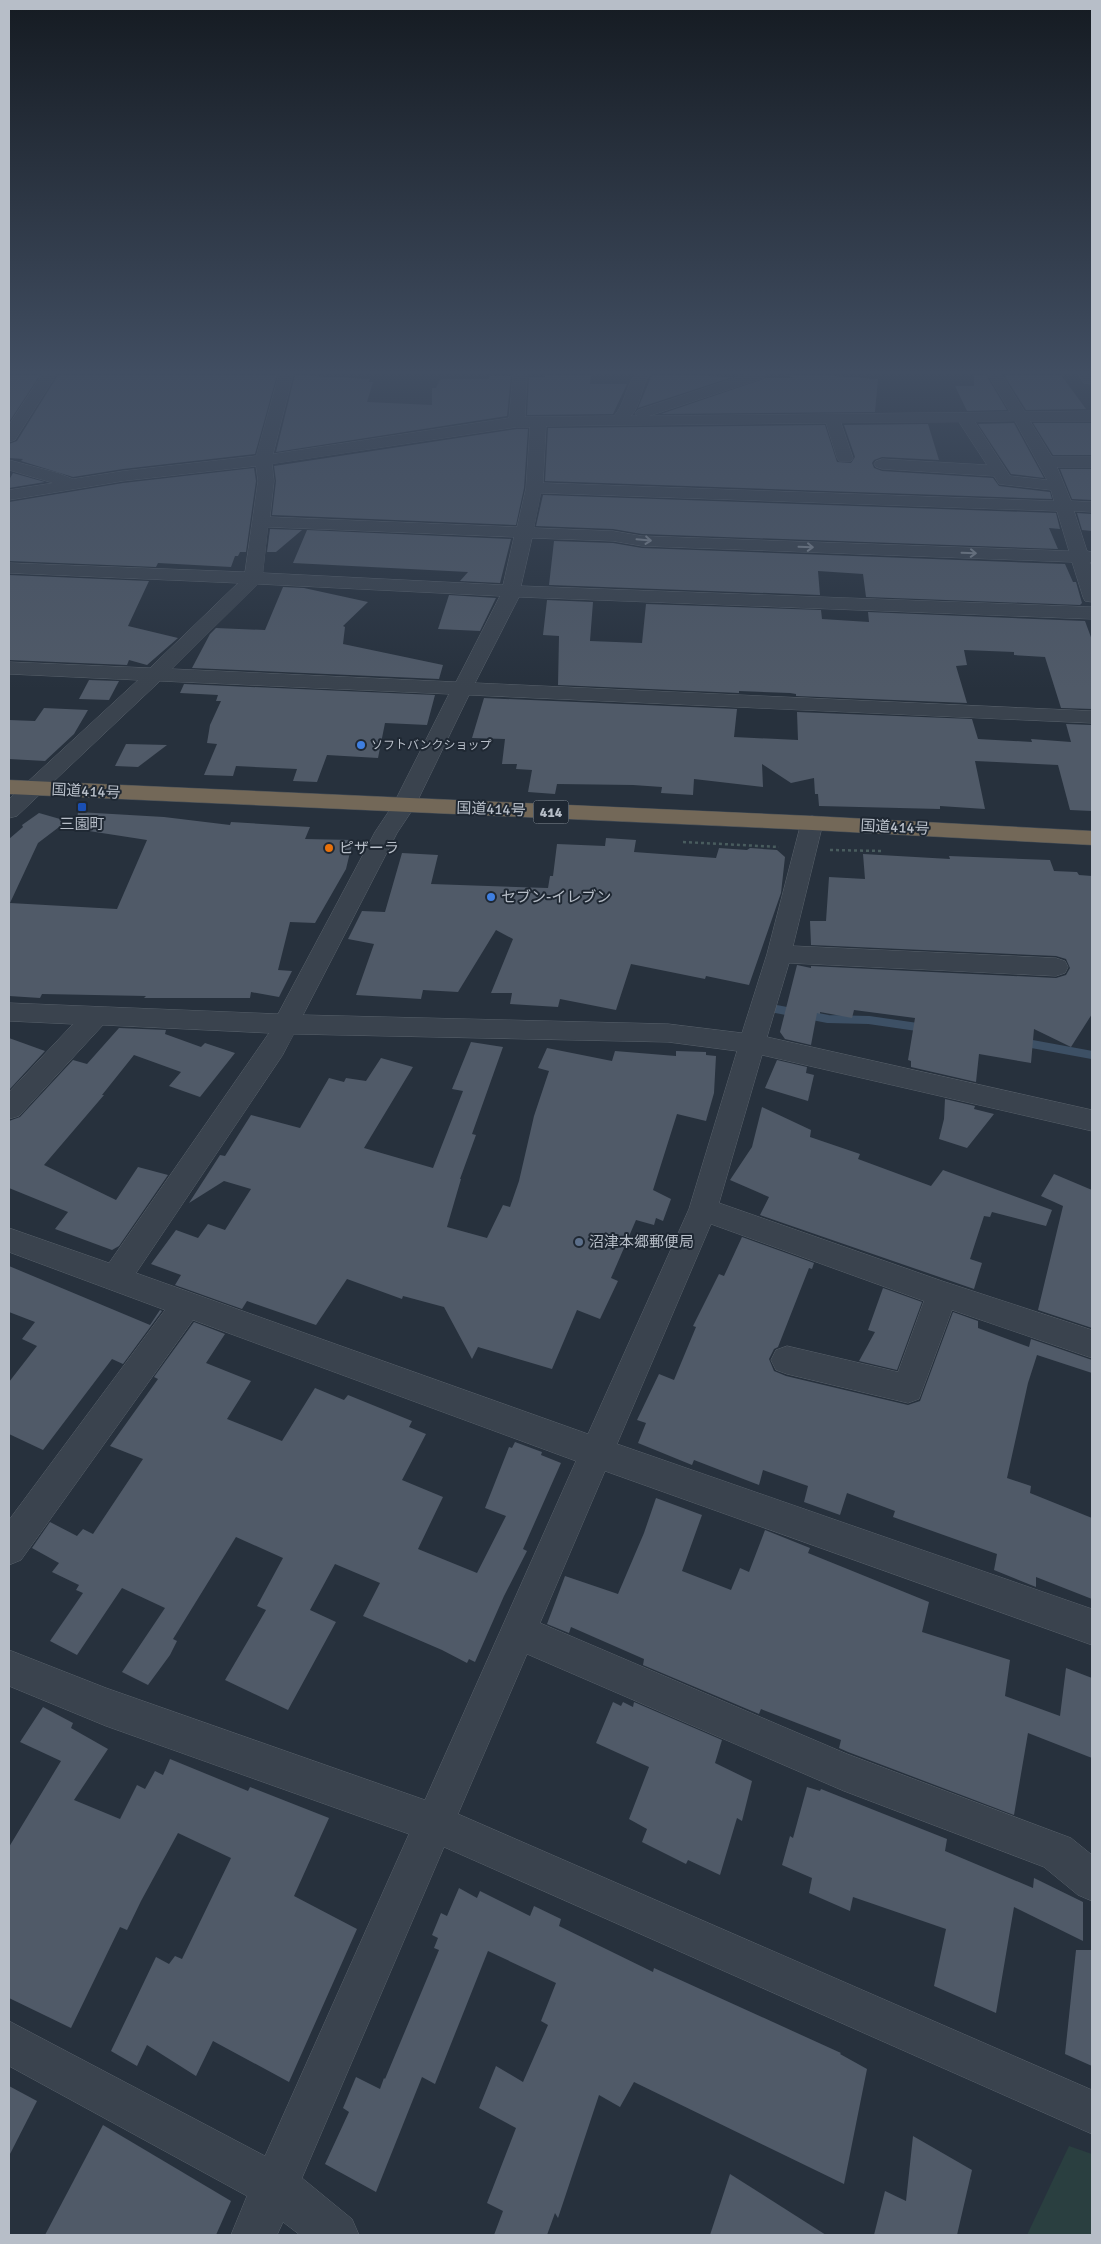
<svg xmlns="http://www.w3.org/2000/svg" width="1101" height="2244" font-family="Signika,'Noto Sans JP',sans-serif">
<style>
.green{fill:#2a3f40}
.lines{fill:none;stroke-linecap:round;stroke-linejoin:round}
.stream{stroke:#3d5065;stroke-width:8}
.building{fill:#505a68}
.minor-casing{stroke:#58616b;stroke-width:1}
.highway-casing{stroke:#454e58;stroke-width:1}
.path{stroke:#495c5e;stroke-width:2.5;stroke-dasharray:3 3;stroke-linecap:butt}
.minor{fill:#3a434e;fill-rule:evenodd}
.highway{fill:#736858;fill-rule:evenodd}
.oneway{stroke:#7f8791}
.shop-dot{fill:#3f7fe0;stroke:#1f2833;stroke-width:2}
.transit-dot{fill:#1a4fb4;stroke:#1f2833;stroke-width:2}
.food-dot{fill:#e8710a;stroke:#1f2833;stroke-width:2}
.service-dot{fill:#5c6f8a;stroke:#1f2833;stroke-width:2}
.labels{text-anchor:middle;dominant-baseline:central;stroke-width:4;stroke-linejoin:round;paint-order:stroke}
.far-poi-label{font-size:12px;fill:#b7bec8;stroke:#1f2833;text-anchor:start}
.shield{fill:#1f2833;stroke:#89919b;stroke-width:1}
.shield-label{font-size:14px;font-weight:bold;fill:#b7bec8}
.street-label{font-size:15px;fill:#b7bec8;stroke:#1f2833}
.poi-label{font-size:15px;fill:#b7bec8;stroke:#1f2833;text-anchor:start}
</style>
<rect width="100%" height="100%" fill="#27313d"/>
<!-- green -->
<polygon class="green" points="1069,2146 1092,2154 1092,2235 1027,2235"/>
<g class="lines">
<!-- stream -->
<g class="stream">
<polyline points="776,1009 828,1019 869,1020 924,1028"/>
<polyline points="1021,1042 1092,1055"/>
</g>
</g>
<!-- building -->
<g class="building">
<polygon points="9,375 40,375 9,422"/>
<polygon points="58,375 277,375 255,454 123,469 73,477 21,461 23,459 9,458 9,444 17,441"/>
<polygon points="295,375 370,379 369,382 373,382 367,402 432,405 432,388 436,388 439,381 443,379 489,379 490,376 511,376 507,416 276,452"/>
<polygon points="545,375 591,375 590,384 627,384 613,414 527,415 529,377 545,377"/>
<polygon points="652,375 685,375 733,377 638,408"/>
<polygon points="787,375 821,375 878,379 875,412 661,414 766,378 794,378"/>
<polygon points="974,375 986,375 1007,410 967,411 955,386 974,386"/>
<polygon points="1004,375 1061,375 1086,409 1026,410"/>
<polygon points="1014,423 1044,478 1011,474 978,424"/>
<polygon points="1033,423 1092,423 1092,455 1053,455"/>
<polygon points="928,424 939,460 882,457 874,460 872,463 874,468 882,471 993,478 999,486 1050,492 1052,499 545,481 548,428 825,425 837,462 851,463 855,457 844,425"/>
<polygon points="517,429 528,429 524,488 516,525 272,515 276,481 274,466"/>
<polygon points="254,468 256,481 246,552 240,552 238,556 235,556 231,567 158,563 156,567 9,561 9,502 123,483"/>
<polygon points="1060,469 1092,469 1092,500 1072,499"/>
<polygon points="13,473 45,482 9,488 9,480"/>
<polygon points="543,495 1056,513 1060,529 1049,528 1058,549 642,534 613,529 536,526"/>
<polygon points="1077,513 1092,514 1092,531 1082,530"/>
<polygon points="270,529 302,530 276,552 267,552"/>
<polygon points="307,530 511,539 500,583 460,581 468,572 293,563"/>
<polygon points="554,541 613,543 642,548 1065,564 1073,582 1076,582 1082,603 1080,605 866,597 863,574 818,571 820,595 549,585"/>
<polygon points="9,575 149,581 128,626 178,638 147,665 129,660 127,665 9,660"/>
<polygon points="283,587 304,588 368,602 343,626 345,627 343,644 443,665 439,679 192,668 210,634 216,628 265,630"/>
<polygon points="449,595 496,598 480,631 438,629"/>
<polygon points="547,600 593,602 590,641 642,643 646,604 821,610 822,619 869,622 868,612 1085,621 1092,640 1092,709 1061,708 1045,657 1014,655 1014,652 964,650 967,665 956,666 967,703 796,696 796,694 790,693 739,691 739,693 558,685 559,636 543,635"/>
<polygon points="89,680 119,681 109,700 79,699"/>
<polygon points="184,684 435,695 427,725 385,723 378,758 327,755 317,782 293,781 297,769 236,766 233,776 204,775 217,744 207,743 210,725 221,701 216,701 218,695 180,693"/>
<polygon points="484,698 737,709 734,737 798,740 797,712 972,719 978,739 1032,742 1031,739 1071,742 1066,724 1092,725 1092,811 1070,810 1058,765 975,761 985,809 940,806 940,809 819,806 818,794 815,794 814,778 791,783 762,764 763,787 694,779 693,795 661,793 662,787 633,785 557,784 555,794 528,792 532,770 516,769 517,764 502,764 505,739 472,738"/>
<polygon points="44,708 88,710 74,734 45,761 9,759 9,720 35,721"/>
<polygon points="126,744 167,745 138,767 115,766"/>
<polygon points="78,812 164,817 230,825 231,822 310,827 305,839 353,840 346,869 315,923 290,922 278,970 292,971 279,997 251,992 250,998 144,998 146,996 42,994 40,998 9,996 9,839 23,827 22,825 39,813 67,821 38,843 10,903 117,909 147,840 76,829"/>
<polygon points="606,838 636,840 634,852 716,858 719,848 747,850 750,848 777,850 785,857 781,893 749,985 706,976 705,979 631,964 616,1010 560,999 558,1007 510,1004 512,993 491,993 513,939 496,930 458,992 423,990 421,999 356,995 374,944 348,939 362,911 385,912 402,853 438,855 431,884 548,888 550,876 553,876 557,844 605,846"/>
<polygon points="863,854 950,859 949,856 1050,860 1054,871 1077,872 1079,875 1092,876 1092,1014 1071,1047 1034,1029 1031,1063 979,1054 976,1082 911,1067 911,1061 908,1060 915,1018 854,1010 852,1018 820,1012 820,1014 817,1013 811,1045 785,1039 780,1032 797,965 811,968 811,966 1056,978 1066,975 1070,968 1066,959 1056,956 811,945 810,921 826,921 829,877 865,879"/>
<polygon points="119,1028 166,1030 165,1034 201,1047 205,1043 235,1053 200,1097 169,1086 181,1072 134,1055 102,1095 104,1095 44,1165 116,1200 138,1167 168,1175 119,1246 112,1250 55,1229 68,1212 9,1188 9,1121 20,1117 73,1060 87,1064"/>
<polygon points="9,1038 45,1051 9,1090"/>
<polygon points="471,1042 503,1047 472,1134 476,1135 460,1179 461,1179 447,1227 487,1238 503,1205 510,1207 519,1181 534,1116 549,1071 538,1068 547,1048 612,1061 615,1051 676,1056 676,1051 706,1052 706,1055 716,1056 714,1093 706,1121 677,1114 653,1190 671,1199 663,1221 656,1218 654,1225 636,1220 611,1278 618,1281 600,1319 577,1310 552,1369 478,1347 472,1359 444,1307 403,1296 402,1299 347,1279 316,1325 247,1301 242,1309 175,1285 181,1275 151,1264 176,1230 198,1238 208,1224 225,1230 251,1189 224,1181 189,1203 220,1155 225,1156 251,1115 300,1128 329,1078 344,1082 346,1078 366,1081 381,1058 413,1067 364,1148 433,1168 463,1091 452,1089"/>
<polygon points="777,1060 807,1067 806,1073 814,1075 808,1101 765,1088"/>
<polygon points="945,1099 975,1106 974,1109 994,1114 967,1148 939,1139 944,1119"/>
<polygon points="762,1107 811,1130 810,1137 860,1154 858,1159 931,1186 943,1170 1052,1210 1046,1226 992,1212 990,1217 984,1216 970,1259 982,1263 974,1289 760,1215 769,1197 730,1180 752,1147"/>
<polygon points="1054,1174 1092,1190 1092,1328 1038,1310 1063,1206 1041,1196"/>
<polygon points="742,1237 814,1263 812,1269 809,1268 778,1347 774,1349 769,1359 774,1371 786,1376 908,1405 920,1401 953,1312 978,1321 978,1328 1029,1347 1031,1339 1092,1360 1092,1373 1037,1355 1028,1383 1007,1478 1031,1486 1030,1493 1092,1518 1092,1599 1036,1577 1036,1587 994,1570 997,1554 893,1517 895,1511 847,1493 840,1515 804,1502 808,1486 763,1470 759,1485 694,1460 692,1465 638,1443 646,1423 637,1420 659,1374 674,1380 696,1327 693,1326 719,1274 724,1276"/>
<polygon points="9,1266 150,1325 160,1310 162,1311 123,1364 112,1359 43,1450 9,1434 9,1382 37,1346 22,1339 35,1322 9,1312"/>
<polygon points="883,1288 922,1302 897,1370 859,1361 875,1332 868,1330"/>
<polygon points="194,1322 225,1334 206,1363 251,1381 227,1419 282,1441 315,1388 344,1400 348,1395 412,1421 409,1427 426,1434 402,1480 443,1497 418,1549 477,1573 506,1516 485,1508 509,1447 512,1448 515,1442 542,1452 541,1455 561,1463 523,1549 527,1551 504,1596 475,1662 469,1659 467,1663 442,1650 363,1616 380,1583 335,1564 310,1610 336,1622 288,1710 225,1680 266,1610 257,1606 283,1558 236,1537 173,1639 177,1641 170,1655 148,1685 122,1672 165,1608 122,1588 77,1655 50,1641 83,1593 76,1590 79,1585 52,1572 59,1563 32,1548 50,1522 77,1536 83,1529 93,1534 143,1459 110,1446 158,1379 154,1377"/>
<polygon points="656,1498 702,1515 682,1571 731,1590 740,1568 749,1572 765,1530 810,1548 808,1553 929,1602 922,1632 1010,1660 1005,1696 1060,1716 1066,1668 1092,1678 1092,1758 1028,1733 1014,1815 848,1752 839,1748 841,1740 761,1709 759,1714 643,1665 644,1659 571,1627 569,1633 547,1624 565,1576 618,1594 644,1533"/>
<polygon points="613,1702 621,1706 623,1702 633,1707 634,1702 722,1740 715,1763 752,1781 742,1821 737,1818 720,1875 688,1860 686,1864 642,1842 647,1829 629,1819 649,1767 596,1743"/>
<polygon points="43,1707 73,1723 71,1728 108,1749 74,1800 120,1819 137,1785 145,1789 155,1771 163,1775 170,1759 248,1791 250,1787 329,1818 294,1896 357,1929 289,2082 213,2041 196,2076 147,2045 137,2066 111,2051 156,1957 169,1964 175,1956 182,1959 231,1858 178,1833 141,1901 127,1930 120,1927 71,2028 9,1998 9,1847 61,1761 20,1742"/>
<polygon points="807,1787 820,1791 821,1789 947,1839 945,1851 1033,1888 1034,1878 1083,1902 1083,1941 1014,1907 996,2013 934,1986 946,1929 853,1897 850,1911 809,1893 812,1878 782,1865 790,1836 793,1838"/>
<polygon points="459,1888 477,1898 480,1891 530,1916 534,1906 561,1919 559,1926 653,1972 654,1968 841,2053 840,2054 867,2069 844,2184 634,2082 620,2107 599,2095 558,2218 555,2213 547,2235 494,2235 503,2211 487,2203 516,2128 479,2108 496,2066 523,2082 548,2025 541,2021 556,1983 488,1951 435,2084 422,2077 376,2192 325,2164 349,2112 343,2108 356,2077 380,2089 384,2078 385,2079 439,1950 434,1948 438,1938 432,1935 441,1913 447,1916"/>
<polygon points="1076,1950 1092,1950 1092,2066 1065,2054"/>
<polygon points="9,2086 37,2101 9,2156"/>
<polygon points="103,2125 231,2201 216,2235 45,2235"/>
<polygon points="913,2136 972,2170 957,2235 874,2235 885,2191 906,2201"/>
<polygon points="730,2174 826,2235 710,2235"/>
</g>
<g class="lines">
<!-- minor casing -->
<g class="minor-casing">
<g id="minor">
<polygon points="42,375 56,375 15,440 9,442 9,425"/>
<path d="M279,375H293L273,454L509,418L513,375H527L525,417L614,416C625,404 625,388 635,375H649C641,388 641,405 631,416H637L635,413L638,410L744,375H765L763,378L649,416L1010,412L988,375H1002L1025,412L1092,411V421H1030L1052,457H1092V467H1057L1071,501L1092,502V512L1074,511L1087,551L1092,552V562H1090L1092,568V602L1085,601L1083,597L1072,562L642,546L613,541L532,538L521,586L1092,607V619L519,597L475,683L1092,711V723L469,695L415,806L397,833L303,1015L668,1024L742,1033L767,954L801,823L804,818L812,816L820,818L823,823L793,946L1056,958L1065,961L1068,967L1065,973L1056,976L789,963L767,1037L1092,1110V1131L762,1055L719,1203L942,1281L1092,1330V1358L952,1310L919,1399L908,1403L787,1374L776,1370L771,1360L776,1350L787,1346L898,1372L924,1301L711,1224L617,1444L1092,1609V1645L605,1471L540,1623L847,1754L1071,1838L1092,1855V1901L1078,1895L1044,1867L844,1791L527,1654L458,1814L1092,2090V2134L444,1847L302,2178L352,2219L359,2235H300L283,2222L277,2235H231L247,2196L9,2066V2021L265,2156L409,1834L106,1726L9,1686V1650L106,1688L425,1800L576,1461L193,1320L21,1560L9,1565V1520L165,1310L9,1252V1228L109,1263L269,1033L103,1025L19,1116L9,1119V1092L73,1024L9,1021V1003L278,1014L375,832L393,805L449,694L160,681L17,816L9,818V799L138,680L9,674V662L150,668L238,583L9,573V563L245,572L258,481L256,466L123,481L9,500V490L53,483L9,470V460L58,473L73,479L123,471L256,456ZM1015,421L1047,480L1010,476L975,422ZM959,422L987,465L882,459L876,461L874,464L876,467L882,469L994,476L999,484L1051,490L1054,501L543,483L546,426L826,423L837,458L839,461H851L853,458L841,423ZM517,427H530L526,488L517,527L270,517L274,481L272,464ZM541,493L1057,511L1069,551L642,536L613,531L534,528ZM268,527L514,537L503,585L263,573ZM258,584L500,596L456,682L172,669ZM294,1034L668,1042L737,1051L689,1209L588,1434L136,1273L282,1056Z"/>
<polygon points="1079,375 1092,375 1092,384 1084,383"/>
</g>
</g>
<!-- highway casing -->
<g class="highway-casing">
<polygon id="highway" points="9,780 812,816 1092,831 1092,845 812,830 9,794"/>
</g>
<!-- path -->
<g class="path">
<polyline points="683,842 779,847"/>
<polyline points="830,850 882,851"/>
</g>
<!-- minor -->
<use href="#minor" class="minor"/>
<!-- highway -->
<use href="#highway" class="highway"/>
</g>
<!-- one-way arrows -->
<defs><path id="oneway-shaft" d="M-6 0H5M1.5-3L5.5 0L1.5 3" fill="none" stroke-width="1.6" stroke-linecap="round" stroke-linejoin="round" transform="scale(1.25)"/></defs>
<g class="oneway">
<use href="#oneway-shaft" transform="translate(644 540) rotate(5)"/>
<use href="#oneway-shaft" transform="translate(806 547) rotate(2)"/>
<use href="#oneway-shaft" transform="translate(969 553) rotate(2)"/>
</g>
<!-- sky -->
<linearGradient id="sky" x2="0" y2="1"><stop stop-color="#151b22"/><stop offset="0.54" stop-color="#414e62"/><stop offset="1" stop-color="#414e62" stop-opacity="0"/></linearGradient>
<rect width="1101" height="689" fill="url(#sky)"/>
<!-- markers -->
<g class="shop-dot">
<circle cx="361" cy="745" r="5"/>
<circle cx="491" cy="897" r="5"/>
</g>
<rect class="transit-dot" x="77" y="802" width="10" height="10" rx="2.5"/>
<circle class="food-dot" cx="329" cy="848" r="5"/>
<circle class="service-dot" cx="579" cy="1242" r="5"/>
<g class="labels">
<!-- far-poi labels -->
<g class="far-poi-label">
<text x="371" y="745">ソフトバンクショップ</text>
</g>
<!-- shield labels -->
<rect class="shield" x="533.5" y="800.5" width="35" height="23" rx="4"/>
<g class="shield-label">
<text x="551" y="812">414</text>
</g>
<!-- street labels -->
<g class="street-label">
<text transform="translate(86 791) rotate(3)">国道414号</text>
<text transform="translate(491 809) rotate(2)">国道414号</text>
<text transform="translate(895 827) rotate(3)">国道414号</text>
</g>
<!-- poi labels -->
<g class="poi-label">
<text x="82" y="824" text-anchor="middle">三園町</text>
<text x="339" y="848">ピザーラ</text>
<text x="501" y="897">セブン-イレブン</text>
<text x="589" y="1242">沼津本郷郵便局</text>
</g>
</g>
<!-- border -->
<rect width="1101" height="2244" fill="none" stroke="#b7bec8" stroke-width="20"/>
</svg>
